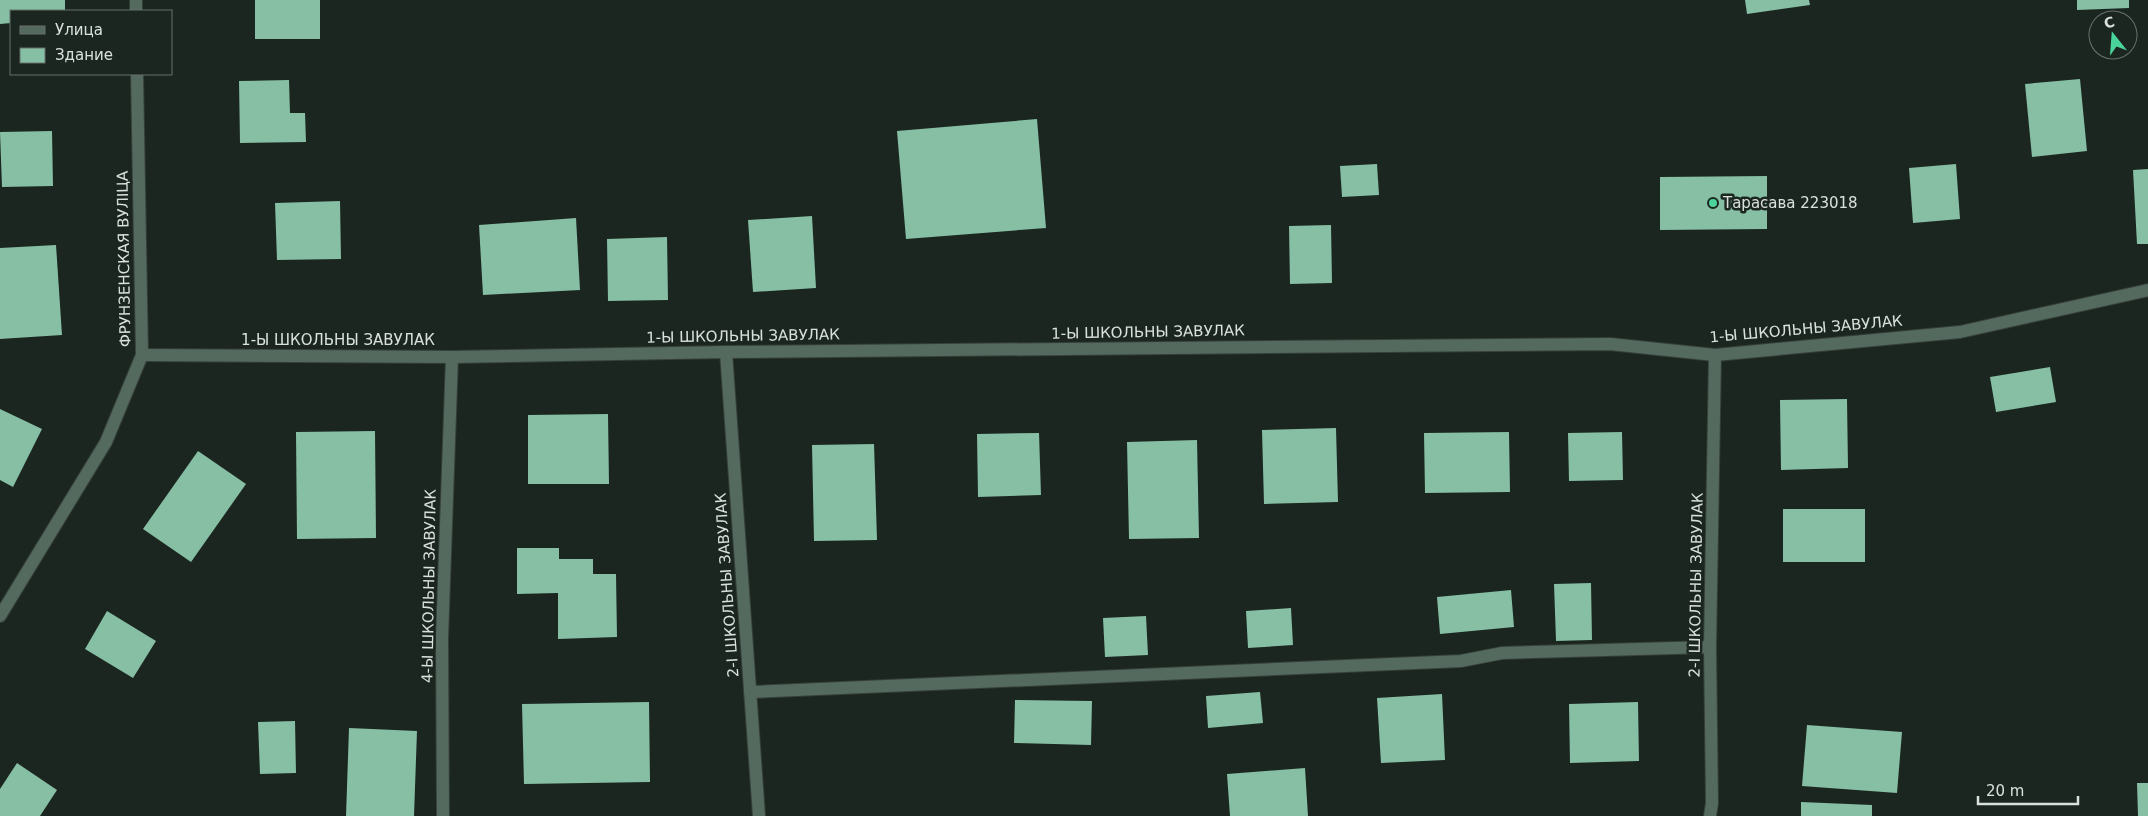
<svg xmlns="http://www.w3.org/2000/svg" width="2148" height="816" font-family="'DejaVu Sans',sans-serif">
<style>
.building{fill:#86bfa3}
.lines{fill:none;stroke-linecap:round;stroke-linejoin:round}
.minor-casing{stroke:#36403a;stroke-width:14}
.minor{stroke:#546a5f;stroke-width:12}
.poi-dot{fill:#4ad49c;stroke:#1b2620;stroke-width:2}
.labels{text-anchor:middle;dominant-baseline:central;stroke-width:5;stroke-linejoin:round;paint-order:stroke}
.poi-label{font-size:15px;fill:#dae1dd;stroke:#1b2620;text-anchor:start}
.street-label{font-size:15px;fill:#dae1dd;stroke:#1b2620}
</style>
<rect width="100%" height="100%" fill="#1b2620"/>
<!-- building -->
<g class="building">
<polygon points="0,0 65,0 65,11 11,11 11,23 0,24"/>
<rect x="255" y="0" width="65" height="39"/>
<polygon points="1745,0 1809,0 1810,5 1747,14"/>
<polygon points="2077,0 2129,0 2129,8 2077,10"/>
<polygon points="2080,79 2087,151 2032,157 2025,84"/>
<polygon points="289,80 290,113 305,113 306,142 240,143 239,81"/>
<polygon points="1037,119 1046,228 906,239 897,131"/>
<polygon points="52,131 53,186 2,187 0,132"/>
<polygon points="1377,164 1379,195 1342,197 1340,166"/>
<polygon points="1956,164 1960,219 1913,223 1909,168"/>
<polygon points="2148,169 2148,244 2137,244 2133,170"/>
<polygon points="1767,176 1767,229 1660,230 1660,177"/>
<polygon points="340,201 341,259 277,260 275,203"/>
<polygon points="812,216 816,288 753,292 748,220"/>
<polygon points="576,218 580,290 483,295 479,225"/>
<polygon points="1331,225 1332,283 1290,284 1289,226"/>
<polygon points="667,237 668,300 608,301 607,239"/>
<polygon points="56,245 62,335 0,339 0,248"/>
<polygon points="2050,367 2056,402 1996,412 1990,377"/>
<polygon points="1847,399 1848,468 1781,470 1780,400"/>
<polygon points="0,409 42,429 13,487 0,480"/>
<polygon points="608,414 609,484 528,484 528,415"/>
<polygon points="1336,428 1338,502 1264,504 1262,430"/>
<polygon points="375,431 376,538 297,539 296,432"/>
<polygon points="1509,432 1510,492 1425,493 1424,433"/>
<polygon points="1622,432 1623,480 1569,481 1568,433"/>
<polygon points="1039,433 1041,495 978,497 977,434"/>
<polygon points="1197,440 1199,538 1129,539 1127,442"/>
<polygon points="874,444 877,540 814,541 812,445"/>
<polygon points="198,451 246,484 191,562 143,529"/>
<rect x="1783" y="509" width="82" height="53"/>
<polygon points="517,548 559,548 559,559 593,559 593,574 616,574 617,637 558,639 558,593 517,594"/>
<polygon points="1591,583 1592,640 1556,641 1554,584"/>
<polygon points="1511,590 1514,627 1440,634 1437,597"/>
<polygon points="1291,608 1293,645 1248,648 1246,611"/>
<polygon points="107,611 156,641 133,678 85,649"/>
<polygon points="1146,616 1148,655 1105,657 1103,618"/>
<polygon points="1260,692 1263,723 1208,728 1206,696"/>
<polygon points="1442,694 1445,760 1381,763 1377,698"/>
<polygon points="1015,700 1092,701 1091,745 1014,743"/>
<polygon points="649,702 650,782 524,784 522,704"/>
<polygon points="1638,702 1639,761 1570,763 1569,704"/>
<polygon points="295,721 296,773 260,774 258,722"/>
<polygon points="1807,725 1902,732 1897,793 1802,786"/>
<polygon points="349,728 417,731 414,816 346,816"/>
<polygon points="17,763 57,790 40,816 0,816 0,789"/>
<polygon points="1305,768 1308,816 1230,816 1227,774"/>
<polygon points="2137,783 2148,783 2148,816 2138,816"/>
<polygon points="1801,802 1872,805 1872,816 1801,816"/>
</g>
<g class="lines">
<!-- minor casing -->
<g class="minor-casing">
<g id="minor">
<polyline points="136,0 136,11"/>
<polyline points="726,352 759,816"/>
<polyline points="142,355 452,357 726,352 1610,344 1715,355 1960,332 2148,290"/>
<polyline points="0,616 106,442 142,355 137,74"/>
<polyline points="750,692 1461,661 1502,653 1710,647"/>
<polyline points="443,816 442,638 452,357"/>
<polyline points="1710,816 1712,803 1710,647 1715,355"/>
</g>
</g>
<!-- minor -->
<use href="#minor" class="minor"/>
</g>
<!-- markers -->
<circle class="poi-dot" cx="1713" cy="203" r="5"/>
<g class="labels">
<!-- poi labels -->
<g class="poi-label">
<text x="1723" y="203">Тарасава 223018</text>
</g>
<!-- street labels -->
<g class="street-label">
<text transform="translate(124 259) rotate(-91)">ФРУНЗЕНСКАЯ ВУЛІЦА</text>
<text transform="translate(1806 329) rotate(-5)">1-Ы ШКОЛЬНЫ ЗАВУЛАК</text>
<text transform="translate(1148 332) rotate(-1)">1-Ы ШКОЛЬНЫ ЗАВУЛАК</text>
<text transform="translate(743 336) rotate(-1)">1-Ы ШКОЛЬНЫ ЗАВУЛАК</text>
<text x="338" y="340">1-Ы ШКОЛЬНЫ ЗАВУЛАК</text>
<text transform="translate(727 585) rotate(-94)">2-І ШКОЛЬНЫ ЗАВУЛАК</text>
<text transform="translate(1696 585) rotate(-89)">2-І ШКОЛЬНЫ ЗАВУЛАК</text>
<text transform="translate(429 586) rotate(-89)">4-Ы ШКОЛЬНЫ ЗАВУЛАК</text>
</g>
</g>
<!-- legend -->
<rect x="10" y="10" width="162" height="65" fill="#1b2620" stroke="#67716c"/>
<rect x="20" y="26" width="25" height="8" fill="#546a5f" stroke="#67716c"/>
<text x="55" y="35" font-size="15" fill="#dae1dd">Улица</text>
<rect x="20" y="48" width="25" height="15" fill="#86bfa3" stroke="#67716c"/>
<text x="55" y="60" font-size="15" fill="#dae1dd">Здание</text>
<!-- north arrow -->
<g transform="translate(2113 35) rotate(343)"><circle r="24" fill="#1b2620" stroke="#67716c"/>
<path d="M0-4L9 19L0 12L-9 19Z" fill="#4ad49c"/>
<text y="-8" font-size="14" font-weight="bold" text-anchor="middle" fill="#dae1dd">С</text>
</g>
<!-- scale -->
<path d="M1978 796v8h100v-8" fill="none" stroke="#dae1dd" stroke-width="2.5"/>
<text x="1986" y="796" font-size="15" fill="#dae1dd" stroke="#1b2620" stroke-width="4" paint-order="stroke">20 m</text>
</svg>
